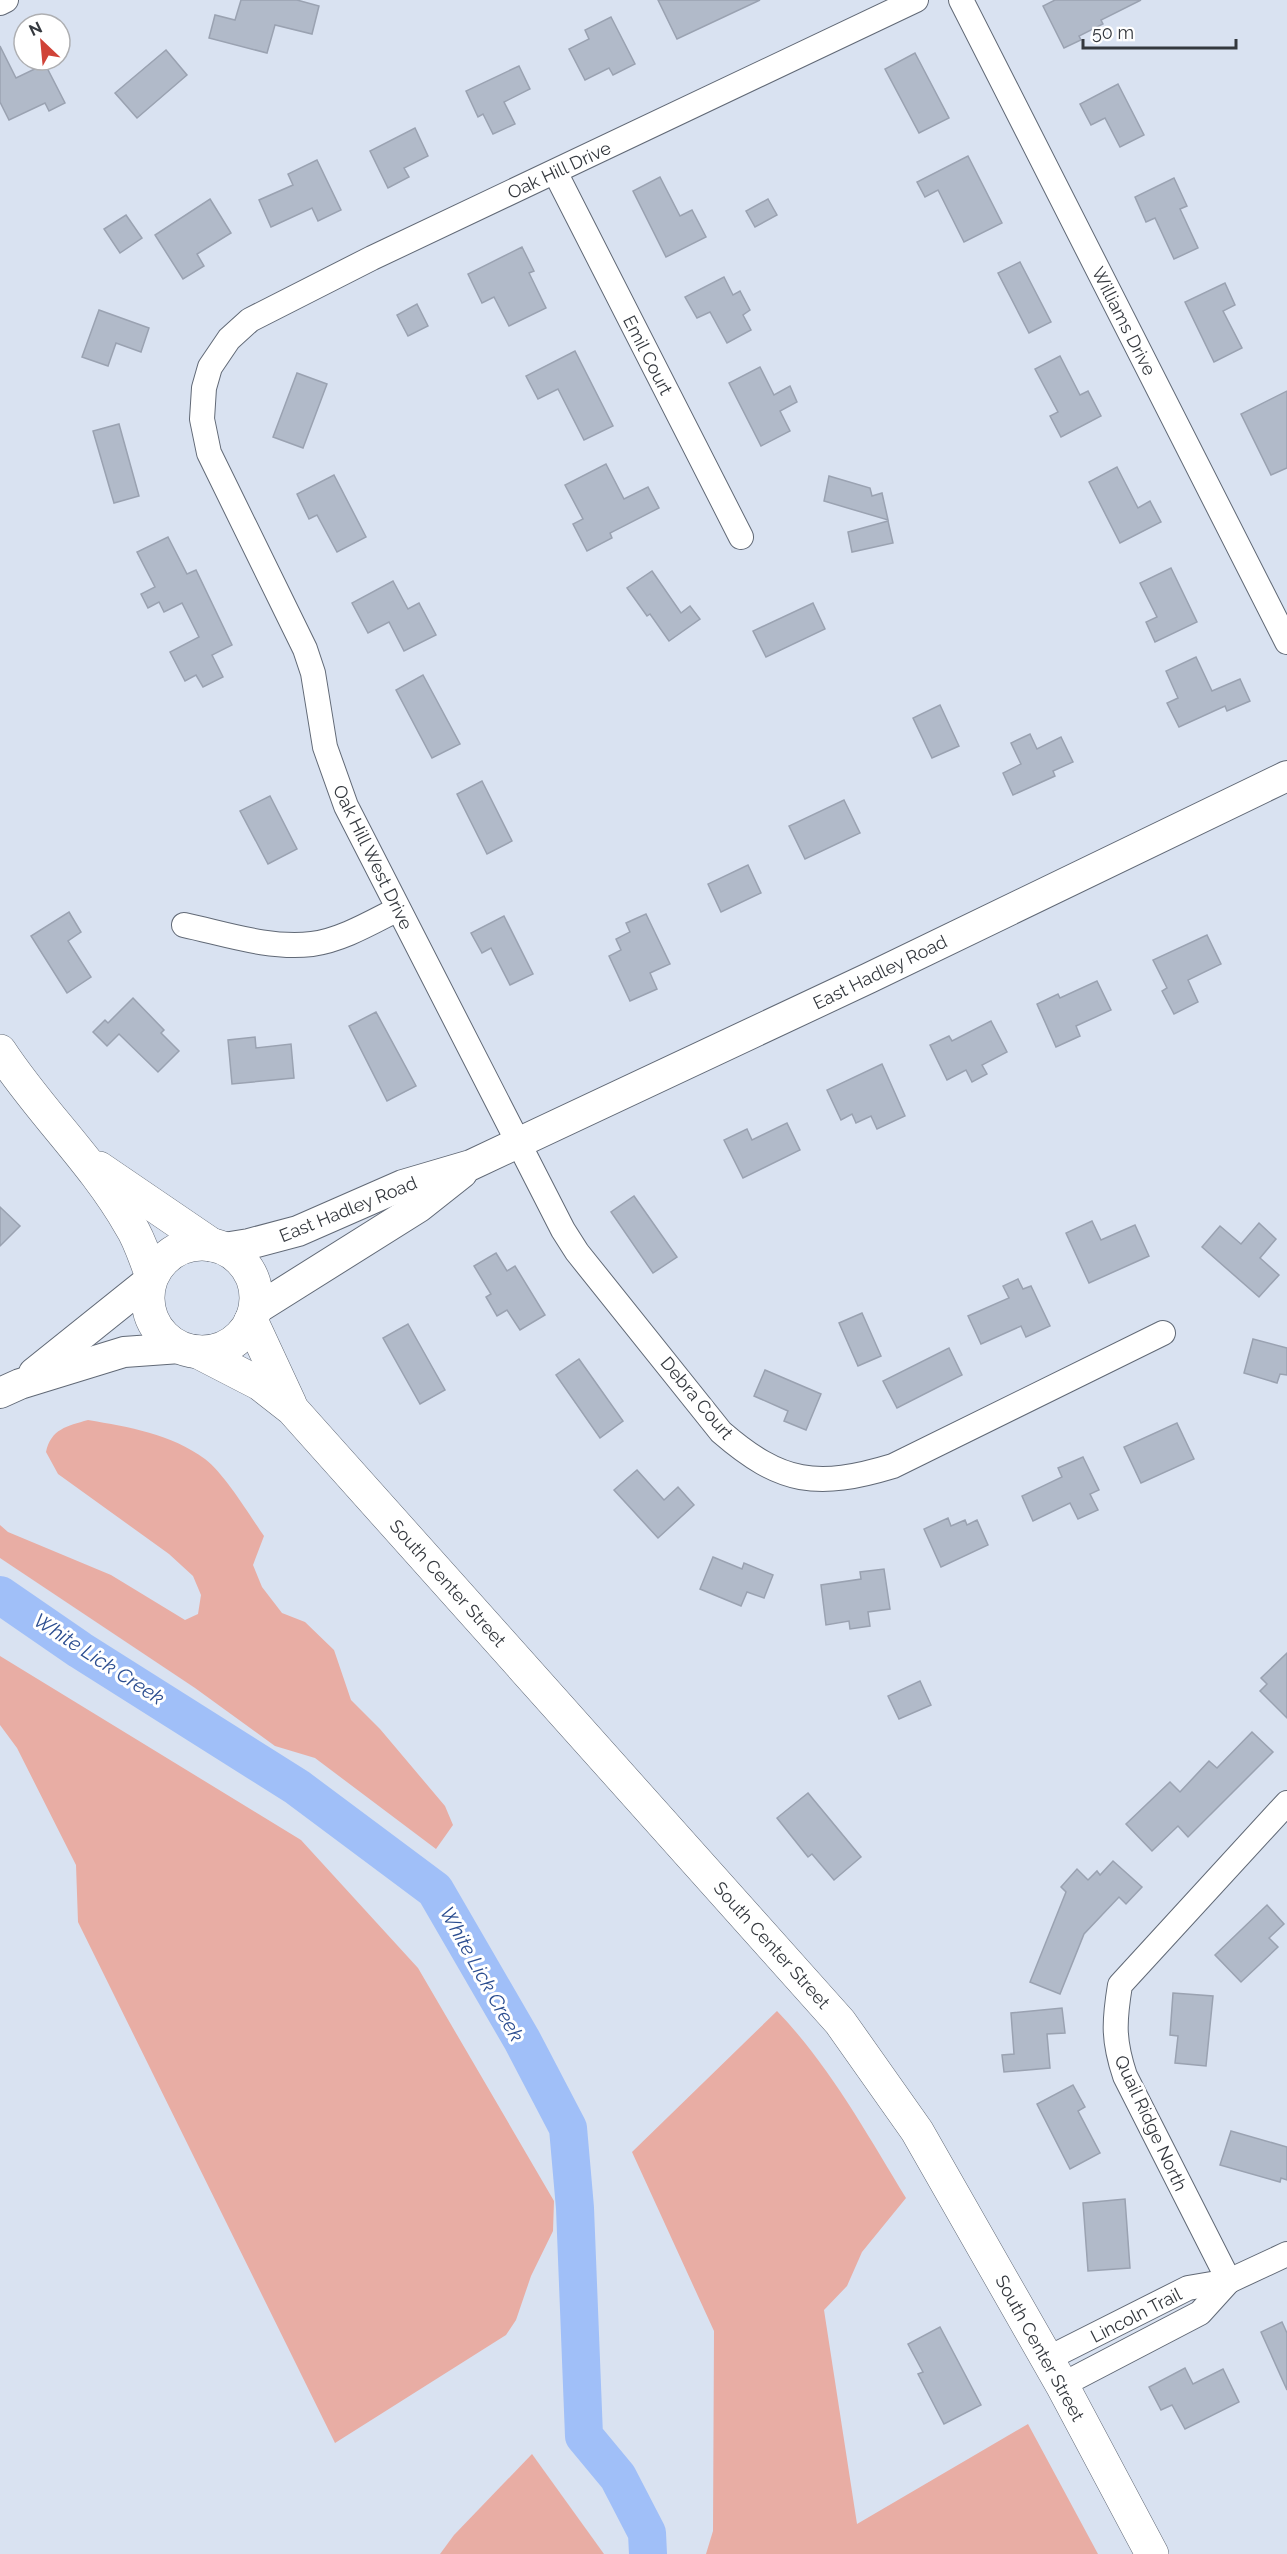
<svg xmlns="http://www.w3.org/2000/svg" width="1287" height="2554" font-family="Raleway,sans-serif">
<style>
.green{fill:#e8ada4}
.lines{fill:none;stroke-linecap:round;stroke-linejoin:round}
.river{stroke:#a0bff8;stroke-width:38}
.building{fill:#b1bac9;stroke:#9aa2b1;stroke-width:1.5}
.minor-casing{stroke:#616976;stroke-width:26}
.tertiary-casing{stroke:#616976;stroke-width:32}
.secondary-casing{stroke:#616976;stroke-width:34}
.minor{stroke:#fff;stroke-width:24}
.tertiary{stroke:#fff;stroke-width:30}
.secondary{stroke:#fff;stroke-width:33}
.labels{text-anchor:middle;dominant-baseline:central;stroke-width:6;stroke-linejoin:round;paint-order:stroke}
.street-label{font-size:18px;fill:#34383e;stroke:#fff}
.water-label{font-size:20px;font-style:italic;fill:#2b4d90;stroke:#fff}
</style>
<rect width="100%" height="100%" fill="#d9e2f1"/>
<!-- green -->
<g class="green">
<path d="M88,1420C129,1427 171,1434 205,1459C224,1473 250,1516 264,1536L253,1565L262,1587L282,1613L305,1622L334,1650L351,1700L380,1729L445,1806L453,1825L436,1849L315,1758L275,1746L195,1688L0,1558V1525L8,1532L111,1575L185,1620L198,1614L201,1595L193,1576L169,1554L58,1474L46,1452C51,1429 67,1426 88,1420Z"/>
<polygon points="0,1656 301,1840 418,1968 554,2201 553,2231 531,2276 516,2320 506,2335 335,2443 78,1922 76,1865 17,1748 0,1725"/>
<path d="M777,2011C829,2065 867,2134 906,2198L862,2252L847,2286L824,2310L857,2524L1028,2424L1098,2554H706L713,2531L714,2331L632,2152Z"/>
<polygon points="532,2454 604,2554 440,2554 454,2535"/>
</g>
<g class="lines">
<!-- river -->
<polyline class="river" points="0,1595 80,1650 297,1787 435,1890 522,2040 568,2128 575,2208 584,2436 618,2477 647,2533 648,2554"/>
</g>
<!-- building -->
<g class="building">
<polygon points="241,0 297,0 319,6 312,34 275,25 267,53 209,38 215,15 235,20"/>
<polygon points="658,0 760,0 677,39"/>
<polygon points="1055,0 1141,0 1101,20 1103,24 1079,36 1081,40 1064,48 1043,6"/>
<polygon points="611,17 635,64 613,75 609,68 585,80 569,49 589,39 585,30"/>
<polygon points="0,46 16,78 45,64 65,103 49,111 45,103 9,120 0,102"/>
<polygon points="166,50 187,75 137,118 115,93"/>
<polygon points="915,53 949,118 919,133 885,69"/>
<polygon points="519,66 530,89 504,102 515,124 493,134 483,114 478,117 466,91"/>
<polygon points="1118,84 1144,135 1120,147 1105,118 1091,125 1080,104"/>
<polygon points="415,128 428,156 404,168 409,177 388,188 370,151"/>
<polygon points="968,156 1002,223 964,242 938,190 925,197 917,182"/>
<polygon points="317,160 341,210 318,221 312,208 271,227 259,200 293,185 288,174"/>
<polygon points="660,177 680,216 692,210 706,237 666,257 633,191"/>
<polygon points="1174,178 1187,206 1180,209 1198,248 1174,259 1155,218 1146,222 1135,197"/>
<polygon points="210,199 231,233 197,254 204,266 183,279 155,235"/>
<polygon points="768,199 777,215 755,227 746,211"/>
<polygon points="126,215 142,238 120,253 104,229"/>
<polygon points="522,247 534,271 529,273 546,308 509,326 494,297 482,303 468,274"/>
<polygon points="1020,262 1051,322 1029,333 998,273"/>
<polygon points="724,277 733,295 740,291 750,310 743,315 751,330 727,343 710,312 697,318 685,297"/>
<polygon points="1225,283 1235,305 1223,311 1242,348 1214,362 1185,302"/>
<polygon points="417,304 428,326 408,336 397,315"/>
<polygon points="99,310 149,328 141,352 116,343 108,366 82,357"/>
<polygon points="575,351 613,426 584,440 558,389 538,399 526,376"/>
<polygon points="1060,356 1080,395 1088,391 1101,416 1061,437 1050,416 1058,412 1035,369"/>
<polygon points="760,367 774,395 790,386 797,402 780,411 790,431 761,446 729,383"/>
<polygon points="297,373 327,384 303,448 273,437"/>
<polygon points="1287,391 1287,468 1271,475 1241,414"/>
<polygon points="119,424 139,496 114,503 93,431"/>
<polygon points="606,464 624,499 648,487 659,508 610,533 612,538 587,551 573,524 583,519 565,485"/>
<polygon points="1117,467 1138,508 1150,501 1161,522 1120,543 1089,482"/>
<polygon points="334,475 366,537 337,552 317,515 309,519 297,494"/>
<polygon points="829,476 870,488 872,496 882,493 888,520 824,501"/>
<polygon points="888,521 893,543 852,552 848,532"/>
<polygon points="168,537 187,574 196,570 232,645 212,655 223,677 203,687 196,675 185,681 170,652 199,637 182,603 164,612 159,602 148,608 141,594 155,587 137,552"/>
<polygon points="1171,568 1197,622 1155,642 1146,622 1157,617 1140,583"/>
<polygon points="652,571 681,613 690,606 700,619 669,641 650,614 647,616 627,588"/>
<polygon points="393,581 408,609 419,603 436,635 404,651 389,622 368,633 352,603"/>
<polygon points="813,603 825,629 766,657 753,631"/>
<polygon points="1196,657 1212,691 1240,679 1250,701 1227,711 1225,706 1179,727 1167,703 1178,698 1166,671"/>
<polygon points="423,675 460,744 432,758 396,690"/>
<polygon points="940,705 959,746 932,758 913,718"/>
<polygon points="1030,734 1037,749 1061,737 1073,762 1053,771 1055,776 1013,795 1003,773 1021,764 1011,743"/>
<polygon points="482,781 512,841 487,854 457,794"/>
<polygon points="270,796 297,849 268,864 240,811"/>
<polygon points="844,800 860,833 805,859 789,826"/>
<polygon points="748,865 761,893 721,912 708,884"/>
<polygon points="69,912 81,932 68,941 91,977 67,993 31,936"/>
<polygon points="646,914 670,964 650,973 657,989 630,1001 609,956 621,950 616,939 630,932 626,923"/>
<polygon points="504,916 533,974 510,985 491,948 482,953 471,933"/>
<polygon points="1207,935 1221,964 1188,980 1198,1002 1174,1014 1162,991 1167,988 1153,960"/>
<polygon points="1097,981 1111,1010 1076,1026 1080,1036 1056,1047 1037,1004 1058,994 1060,998"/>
<polygon points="133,998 164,1030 161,1033 179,1051 158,1072 119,1034 107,1046 93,1032 105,1020 108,1023"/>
<polygon points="376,1012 416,1086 387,1101 349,1026"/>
<polygon points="991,1021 1007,1052 982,1065 987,1074 972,1082 966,1070 947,1080 930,1045 949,1036 952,1041"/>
<polygon points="255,1037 256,1048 291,1044 294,1078 232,1084 228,1040"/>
<polygon points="882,1064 905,1116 877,1129 871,1116 856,1123 852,1114 841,1120 827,1090"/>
<polygon points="787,1123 800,1150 743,1178 724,1140 747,1129 752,1140"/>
<polygon points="634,1196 677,1257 653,1273 611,1212"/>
<polygon points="0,1207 20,1226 0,1246"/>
<polygon points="1092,1221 1101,1240 1135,1225 1149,1256 1089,1283 1066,1233"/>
<polygon points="1259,1223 1276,1239 1260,1258 1279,1275 1259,1297 1202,1247 1220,1226 1241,1244"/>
<polygon points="496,1253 507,1271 515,1266 545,1315 520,1330 507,1310 497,1316 486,1297 491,1294 474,1266"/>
<polygon points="1018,1279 1023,1289 1031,1286 1050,1326 1026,1337 1021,1326 981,1344 968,1316 1009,1298 1003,1286"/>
<polygon points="862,1313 881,1356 858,1366 839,1323"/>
<polygon points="408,1324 445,1390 420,1404 383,1338"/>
<polygon points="1253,1339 1287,1348 1287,1375 1280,1374 1277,1383 1244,1373"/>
<polygon points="949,1348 962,1375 897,1408 883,1381"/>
<polygon points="579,1359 623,1421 600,1438 556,1375"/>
<polygon points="765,1370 821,1394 806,1430 784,1421 788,1411 754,1396"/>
<polygon points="1177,1423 1194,1459 1141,1483 1124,1447"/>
<polygon points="1083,1457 1099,1490 1090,1494 1098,1510 1078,1519 1070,1503 1033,1521 1022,1496 1062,1477 1058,1468"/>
<polygon points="637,1470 664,1500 678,1487 694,1505 658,1538 614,1490"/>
<polygon points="948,1518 951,1526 965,1520 967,1525 977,1520 988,1545 941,1567 924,1529"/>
<polygon points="713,1557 742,1569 744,1563 773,1575 764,1598 747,1592 741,1606 700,1589"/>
<polygon points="884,1569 890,1609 868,1612 870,1626 850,1629 849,1621 826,1625 821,1585 861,1579 860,1572"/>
<polygon points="1287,1653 1287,1718 1260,1691 1267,1684 1261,1678"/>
<polygon points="920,1681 931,1705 899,1719 888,1696"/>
<polygon points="1252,1732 1273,1752 1188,1837 1178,1826 1152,1851 1126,1824 1170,1782 1180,1792 1209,1761 1217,1768"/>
<polygon points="808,1793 861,1857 834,1880 812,1854 808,1857 777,1818"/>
<polygon points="1113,1861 1142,1887 1126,1904 1119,1897 1084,1934 1060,1994 1030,1982 1066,1892 1061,1887 1077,1869 1088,1880 1097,1871 1100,1875"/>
<polygon points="1267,1905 1284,1924 1269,1938 1278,1947 1241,1982 1215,1955"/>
<polygon points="1173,1993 1213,1996 1206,2066 1175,2063 1178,2036 1170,2035"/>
<polygon points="1062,2008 1065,2033 1047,2034 1050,2068 1004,2072 1002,2055 1014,2054 1011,2013"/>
<polygon points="1073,2085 1085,2107 1078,2111 1100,2153 1070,2169 1037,2104"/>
<polygon points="1231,2131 1287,2147 1287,2180 1281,2178 1280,2182 1220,2165"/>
<polygon points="1125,2199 1130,2268 1088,2271 1083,2203"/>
<polygon points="1282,2322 1287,2333 1287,2390 1261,2332"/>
<polygon points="940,2327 981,2405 944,2424 918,2374 923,2372 908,2344"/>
<polygon points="1185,2368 1193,2384 1223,2369 1239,2402 1185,2429 1172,2405 1161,2410 1149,2387"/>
</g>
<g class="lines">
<!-- minor casing -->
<g class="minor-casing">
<g id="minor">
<path d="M916,0L372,258L250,320L229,339L210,367L204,388L202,419L209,453L305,649L313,673L325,747L346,806L563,1230L577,1252L721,1432C781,1484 817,1489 893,1466L1163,1333"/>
<polyline points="961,0 1287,642"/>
<polyline points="0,3 6,0"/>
<polyline points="555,172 741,537"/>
<path d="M184,925C226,934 269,949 312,944C342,940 372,922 398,909"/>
<path d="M1229,2281L1125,2076C1113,2040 1114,2022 1120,1985L1287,1803"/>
<polyline points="1047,2359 1188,2288 1229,2281 1287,2254"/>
<polyline points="1062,2385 1200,2313 1229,2281"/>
</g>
</g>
<!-- tertiary casing -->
<g class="tertiary-casing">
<g id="tertiary">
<polyline points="224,1248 249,1244 298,1231 403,1185 471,1165 869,978 1287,776"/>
<polyline points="255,1310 419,1207 462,1173"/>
<polyline points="34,1373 150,1280"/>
<polyline points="0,1393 20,1384 124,1352 180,1348"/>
</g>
</g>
<!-- secondary casing -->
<g class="secondary-casing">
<g id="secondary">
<path d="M0,1051C40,1112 94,1162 130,1225C140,1240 145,1259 152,1276"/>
<polyline points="99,1168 212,1245"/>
<circle cx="202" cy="1298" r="54"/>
<polyline points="251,1320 290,1404"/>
<polyline points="198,1352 260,1384 292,1409 840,2022 917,2131 1062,2385 1152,2554"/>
</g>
</g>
<!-- minor -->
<use href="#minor" class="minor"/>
<!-- tertiary -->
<use href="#tertiary" class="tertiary"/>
<!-- secondary -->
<use href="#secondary" class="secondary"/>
</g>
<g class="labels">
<!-- street labels -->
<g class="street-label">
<text transform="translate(559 170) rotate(-25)">Oak Hill Drive</text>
<text transform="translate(1124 321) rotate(63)">Williams Drive</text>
<text transform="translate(648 355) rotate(63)">Emil Court</text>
<text transform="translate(373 857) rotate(64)">Oak Hill West Drive</text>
<text transform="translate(880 972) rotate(-26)">East Hadley Road</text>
<text transform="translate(348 1209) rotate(-22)">East Hadley Road</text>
<text transform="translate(697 1398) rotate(50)">Debra Court</text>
<text transform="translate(448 1583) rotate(48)">South Center Street</text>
<text transform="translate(772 1945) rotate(48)">South Center Street</text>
<text transform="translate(1151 2123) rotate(65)">Quail Ridge North</text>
<text transform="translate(1136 2315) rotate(-27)">Lincoln Trail</text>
<text transform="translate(1040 2348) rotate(61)">South Center Street</text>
</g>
<!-- water labels -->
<g class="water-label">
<text transform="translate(99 1659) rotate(33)">White Lick Creek</text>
<text transform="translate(482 1974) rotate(61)">White Lick Creek</text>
</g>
</g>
<!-- north arrow -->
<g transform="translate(42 42) rotate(334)"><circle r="28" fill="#ffffff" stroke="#aeafb2" stroke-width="1.5"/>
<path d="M0-4.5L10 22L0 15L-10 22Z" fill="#d04338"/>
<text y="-9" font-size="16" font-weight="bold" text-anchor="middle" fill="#34383e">N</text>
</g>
<!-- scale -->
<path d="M1083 39v9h153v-9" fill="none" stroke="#34383e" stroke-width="3"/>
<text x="1092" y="39" font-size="18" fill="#34383e" stroke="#ffffff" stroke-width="4.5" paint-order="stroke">50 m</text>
</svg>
